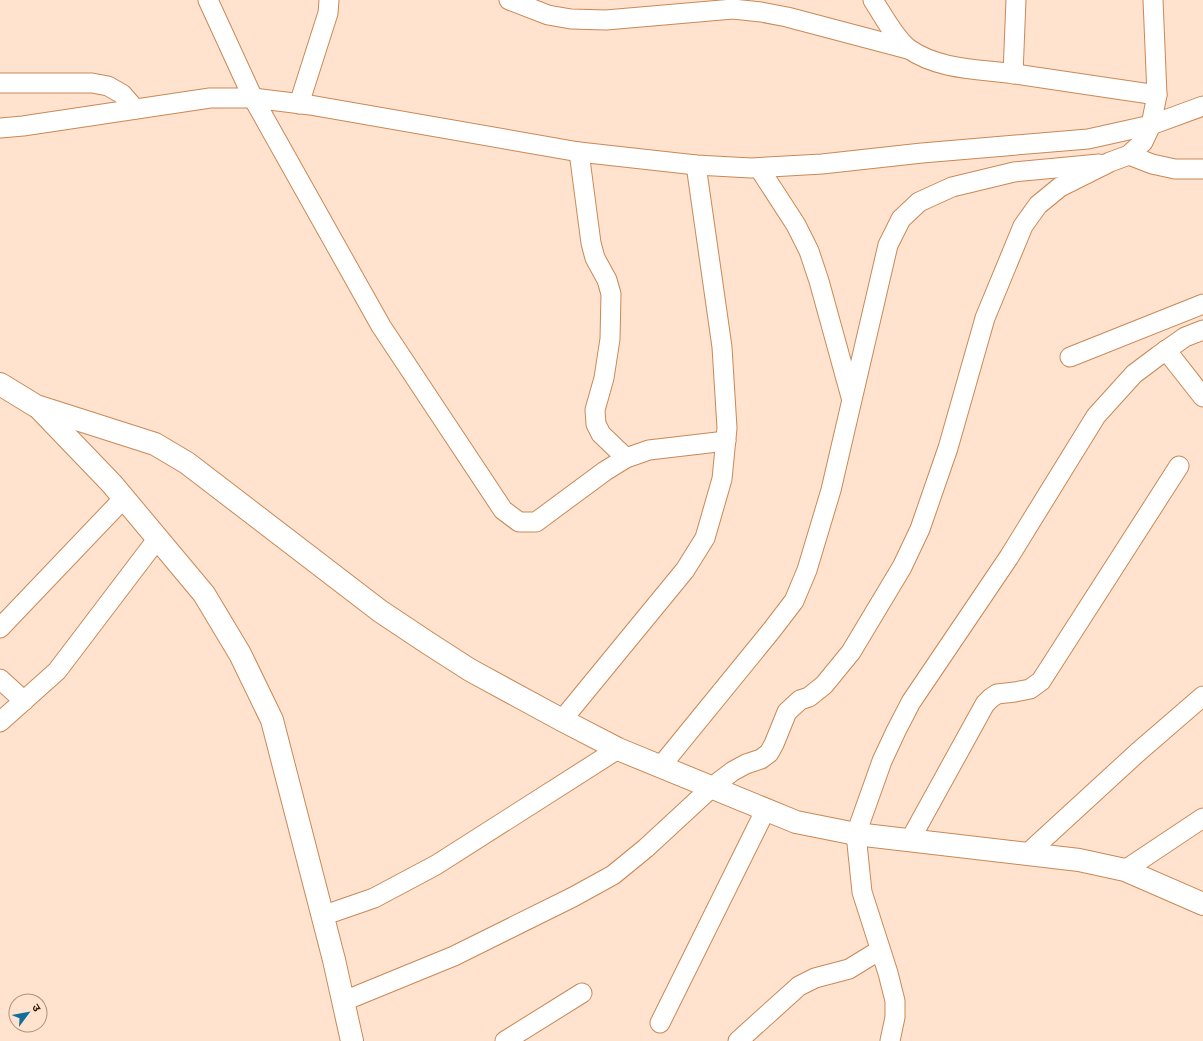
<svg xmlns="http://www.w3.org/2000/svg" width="1203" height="1041" font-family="Barlow,'Noto Sans Devanagari',sans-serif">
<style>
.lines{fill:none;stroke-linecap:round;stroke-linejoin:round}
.street-casing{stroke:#c98856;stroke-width:21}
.secondary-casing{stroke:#c98856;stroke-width:24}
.street{stroke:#fff;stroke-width:19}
.secondary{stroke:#fff;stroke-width:22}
</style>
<rect width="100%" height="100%" fill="#ffe3ce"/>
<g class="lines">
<!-- street casing -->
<g class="street-casing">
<g id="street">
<polyline points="208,0 253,98 381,326 503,510 519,522 536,522 605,471 626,458 649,450 726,441"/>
<polyline points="509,0 548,15 571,19 606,20 733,9 761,12 787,17 908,49"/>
<path d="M873,0C882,14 896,40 909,49C939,70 979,69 1015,74C1062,81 1110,88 1157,95"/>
<polyline points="1013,74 1016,0"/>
<polyline points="0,83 92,83 108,86 122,94 135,109"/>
<polyline points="299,104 328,13 329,0"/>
<polyline points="0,128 23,126 210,98 253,98 310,105 579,152 696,165 751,168 822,164 922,153 1088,139 1151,125 1203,106"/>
<polyline points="579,152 591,243 595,258 607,280 611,294 610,339 604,378 595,410 596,424 601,434 626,458"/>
<polyline points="1129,155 1152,164 1175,169 1203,169"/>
<polyline points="759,168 796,225 809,251 819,281 851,397"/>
<polyline points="1166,350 1203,397"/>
<polyline points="1070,357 1203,304"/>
<polyline points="0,628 124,498"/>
<polyline points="0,679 24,701"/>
<polyline points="562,720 685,570 705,538 722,479 727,428 722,347 696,165"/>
<polyline points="0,722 57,671 158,538"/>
<polyline points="661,766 771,631 794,601 807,570 831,490 888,245 901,219 919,202 952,187 1014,172 1099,164"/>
<polyline points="910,840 985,704 991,698 997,694 1015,692 1030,689 1041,681 1179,466"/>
<polyline points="1027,854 1137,753 1203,696"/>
<polyline points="1125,870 1203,818"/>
<polyline points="322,916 374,898 436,865 618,749"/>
<polyline points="344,1001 454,956 573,897 613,875 646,848 712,787 733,771 746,764 761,759 769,753 774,744 787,712 800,700 809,697 824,685 851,652 902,567 920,529 948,448 985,318 1023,226 1038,205 1060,187 1110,162 1129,155 1143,142 1151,125 1157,95 1153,0"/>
<polyline points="660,1023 766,809"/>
<polyline points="505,1041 582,993"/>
<polyline points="738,1041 799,986 815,978 849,969 880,950"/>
<polyline points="890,1041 895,1017 895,1001 888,973 862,892 856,834 882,761 896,731 911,702 1009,557 1096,416 1134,374 1158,356 1185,337 1203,330"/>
</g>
</g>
<!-- secondary casing -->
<g class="secondary-casing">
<g id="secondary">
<polyline points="0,384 36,406 155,444 187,463 380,611 428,643 470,670 562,720 618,749 796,822 856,834 1079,860 1125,870 1203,904"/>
<polyline points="39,408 112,484 204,594 240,654 272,720 334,960 352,1041"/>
</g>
</g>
<!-- street -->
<use href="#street" class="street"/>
<!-- secondary -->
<use href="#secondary" class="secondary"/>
</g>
<!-- north arrow -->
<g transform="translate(28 1013) rotate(58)"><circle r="19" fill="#ffe3ce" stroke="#ad927d"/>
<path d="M0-3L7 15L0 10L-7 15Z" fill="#0f6e9c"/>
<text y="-6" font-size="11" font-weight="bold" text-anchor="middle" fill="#321904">उ</text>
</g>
</svg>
